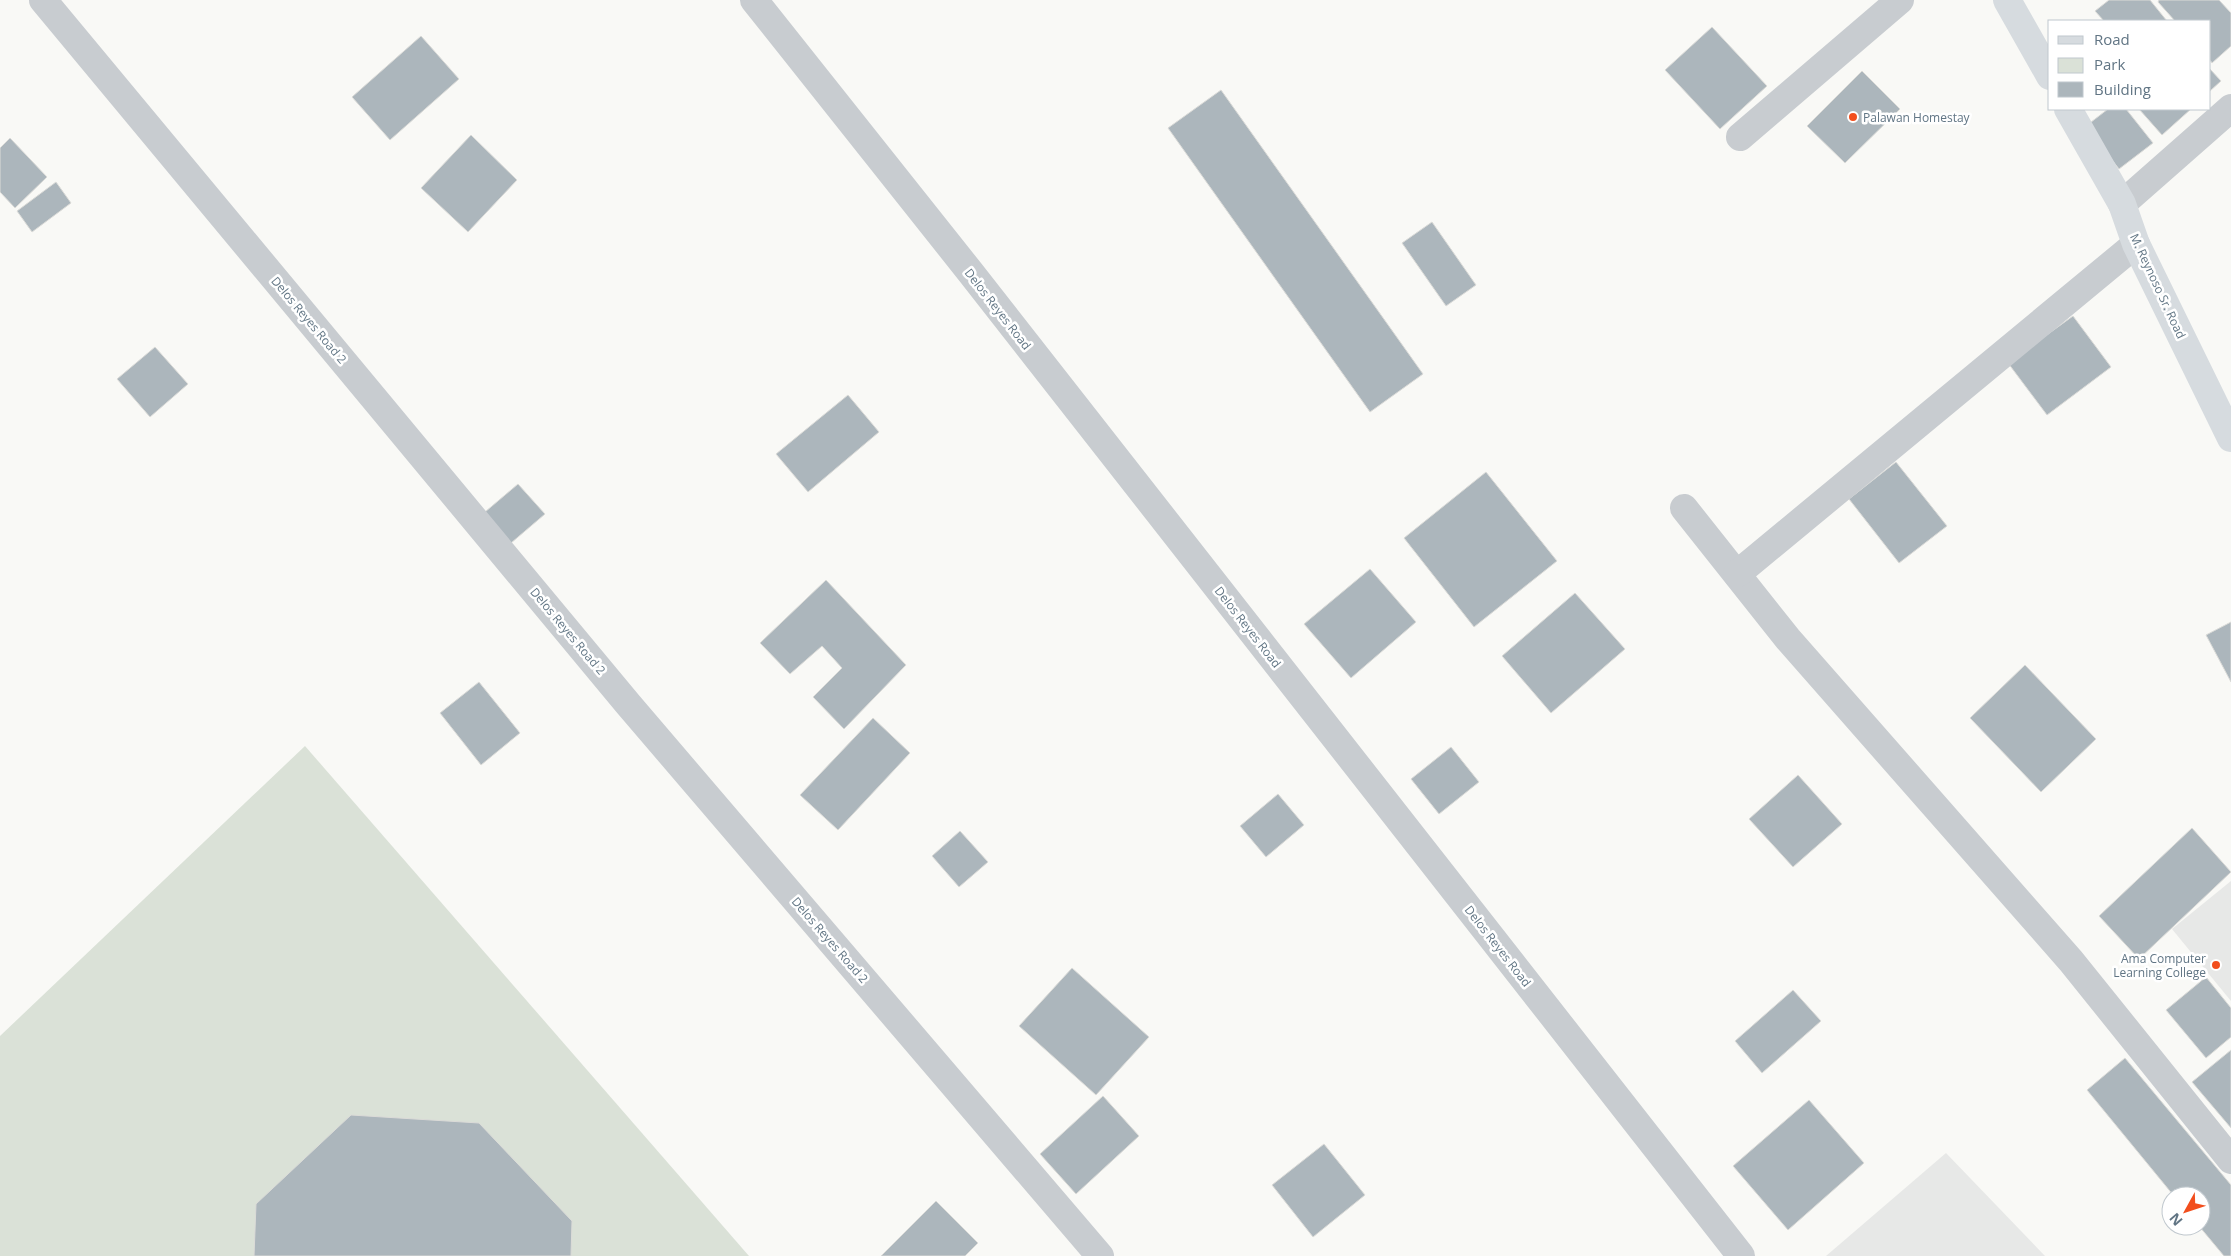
<svg xmlns="http://www.w3.org/2000/svg" width="2231" height="1256" font-family="'Open Sans',sans-serif">
<style>
.built{fill:#e7e8e7}
.green{fill:#dae1d7}
.building{fill:#acb6bc;stroke:#dbdbd8}
.lines{fill:none;stroke-linecap:round;stroke-linejoin:round}
.street{stroke:#c8ccd0;stroke-width:28}
.secondary{stroke:#d6dbdf;stroke-width:28}
.poi-dot{fill:#f24e1d;stroke:#fff;stroke-width:2}
.labels{text-anchor:middle;dominant-baseline:central;stroke-width:5;stroke-linejoin:round;paint-order:stroke}
.poi-label{font-size:12px;fill:#617584;stroke:#fff;text-anchor:start}
.street-label{font-size:12px;fill:#617584;stroke:#fff}
</style>
<rect width="100%" height="100%" fill="#f9f9f6"/>
<!-- built -->
<g class="built">
<polygon points="2231,881 2231,1001 2172,929"/>
<polygon points="1946,1153 2045,1256 1826,1256"/>
</g>
<!-- green -->
<polygon class="green" points="305,746 749,1256 0,1256 0,1036"/>
<!-- building -->
<g class="building">
<polygon points="2109,0 2150,0 2167,21 2104,21 2095,11"/>
<polygon points="2159,0 2219,0 2231,13 2231,46 2212,63 2210,60 2210,21 2175,21 2158,2"/>
<polygon points="1712,27 1767,86 1720,129 1665,70"/>
<polygon points="421,36 459,79 390,140 352,97"/>
<polygon points="2210,69 2221,81 2210,91"/>
<polygon points="1862,71 1900,109 1845,163 1807,126"/>
<polygon points="1221,90 1423,374 1370,412 1168,128"/>
<polygon points="2108,109 2126,109 2153,143 2119,169 2086,126"/>
<polygon points="2139,109 2191,109 2162,135"/>
<polygon points="471,135 517,180 468,232 421,188"/>
<polygon points="10,138 47,177 15,208 0,192 0,148"/>
<polygon points="56,182 71,203 32,232 17,211"/>
<polygon points="1432,222 1476,285 1446,306 1402,243"/>
<polygon points="2073,316 2111,367 2047,415 2008,363"/>
<polygon points="155,347 188,384 150,417 117,379"/>
<polygon points="848,395 879,432 808,492 776,454"/>
<polygon points="1896,462 1947,526 1899,563 1849,499"/>
<polygon points="1486,472 1557,561 1474,627 1404,538"/>
<polygon points="518,484 545,514 511,543 485,512"/>
<polygon points="1370,569 1416,622 1351,678 1304,624"/>
<polygon points="826,580 906,665 844,729 813,697 842,668 822,646 790,674 760,643"/>
<polygon points="1575,593 1625,649 1551,713 1502,656"/>
<polygon points="2231,622 2231,682 2206,635"/>
<polygon points="2025,665 2096,739 2041,792 1970,718"/>
<polygon points="479,682 520,733 481,765 440,713"/>
<polygon points="873,718 910,753 838,830 800,795"/>
<polygon points="1451,747 1479,782 1439,814 1411,779"/>
<polygon points="1798,775 1842,824 1793,867 1749,819"/>
<polygon points="1278,794 1304,825 1266,857 1240,826"/>
<polygon points="2192,828 2231,872 2139,959 2099,916"/>
<polygon points="960,831 988,862 959,887 932,856"/>
<polygon points="1072,968 1149,1037 1096,1095 1019,1026"/>
<polygon points="2206,977 2231,1008 2231,1037 2206,1058 2166,1010"/>
<polygon points="1793,990 1821,1021 1762,1073 1735,1041"/>
<polygon points="2231,1050 2231,1128 2192,1082"/>
<polygon points="2125,1058 2231,1185 2231,1256 2224,1256 2199,1226 2201,1226 2201,1196 2174,1196 2087,1090"/>
<polygon points="1103,1096 1139,1136 1076,1194 1040,1154"/>
<polygon points="1809,1100 1864,1163 1788,1230 1733,1166"/>
<polygon points="351,1115 479,1123 572,1221 571,1256 254,1256 256,1204"/>
<polygon points="1324,1144 1365,1195 1313,1237 1272,1185"/>
<polygon points="936,1201 978,1243 965,1256 881,1256"/>
</g>
<g class="lines">
<!-- street -->
<g class="street">
<polyline points="43,0 628,704 1100,1256"/>
<polyline points="754,0 971,273 1741,1256"/>
<polyline points="1740,137 1900,0"/>
<polyline points="2122,204 2231,108"/>
<polyline points="1684,508 1788,639 2071,961 2231,1160"/>
<polyline points="1737,574 2136,244"/>
</g>
<!-- secondary -->
<g class="secondary">
<polyline points="2007,0 2050,76"/>
<polyline points="2068,109 2122,204 2136,244 2231,438"/>
</g>
</g>
<!-- markers -->
<g class="poi-dot">
<circle cx="1853" cy="117" r="5"/>
<circle cx="2216" cy="965" r="5"/>
</g>
<g class="labels">
<!-- poi labels -->
<g class="poi-label">
<text x="1863" y="117">Palawan Homestay</text>
<text x="2206" y="958" text-anchor="end">Ama Computer<tspan x="2206" dy="14">Learning College</tspan></text>
</g>
<!-- street labels -->
<g class="street-label">
<text transform="translate(2158 286) rotate(65)">M. Reynoso Sr. Road</text>
<text transform="translate(998 309) rotate(52)">Delos Reyes Road</text>
<text transform="translate(309 320) rotate(50)">Delos Reyes Road 2</text>
<text transform="translate(1248 627) rotate(52)">Delos Reyes Road</text>
<text transform="translate(568 631) rotate(50)">Delos Reyes Road 2</text>
<text transform="translate(830 940) rotate(49)">Delos Reyes Road 2</text>
<text transform="translate(1498 946) rotate(52)">Delos Reyes Road</text>
</g>
</g>
<!-- legend -->
<rect x="2048" y="20" width="162" height="90" fill="#ffffff" stroke="#c0c8ce"/>
<rect x="2058" y="36" width="25" height="8" fill="#d6dbdf" stroke="#c0c8ce"/>
<text x="2094" y="45" font-size="15" fill="#617584">Road</text>
<rect x="2058" y="58" width="25" height="15" fill="#dae1d7" stroke="#c0c8ce"/>
<text x="2094" y="70" font-size="15" fill="#617584">Park</text>
<rect x="2058" y="82" width="25" height="15" fill="#acb6bc" stroke="#c0c8ce"/>
<text x="2094" y="95" font-size="15" fill="#617584">Building</text>
<!-- north arrow -->
<g transform="translate(2186 1211) rotate(230)"><circle r="24" fill="#ffffff" stroke="#c0c8ce"/>
<path d="M0-4L9 19L0 12L-9 19Z" fill="#f24e1d"/>
<text y="-8" font-size="14" font-weight="bold" text-anchor="middle" fill="#617584">N</text>
</g>
</svg>
